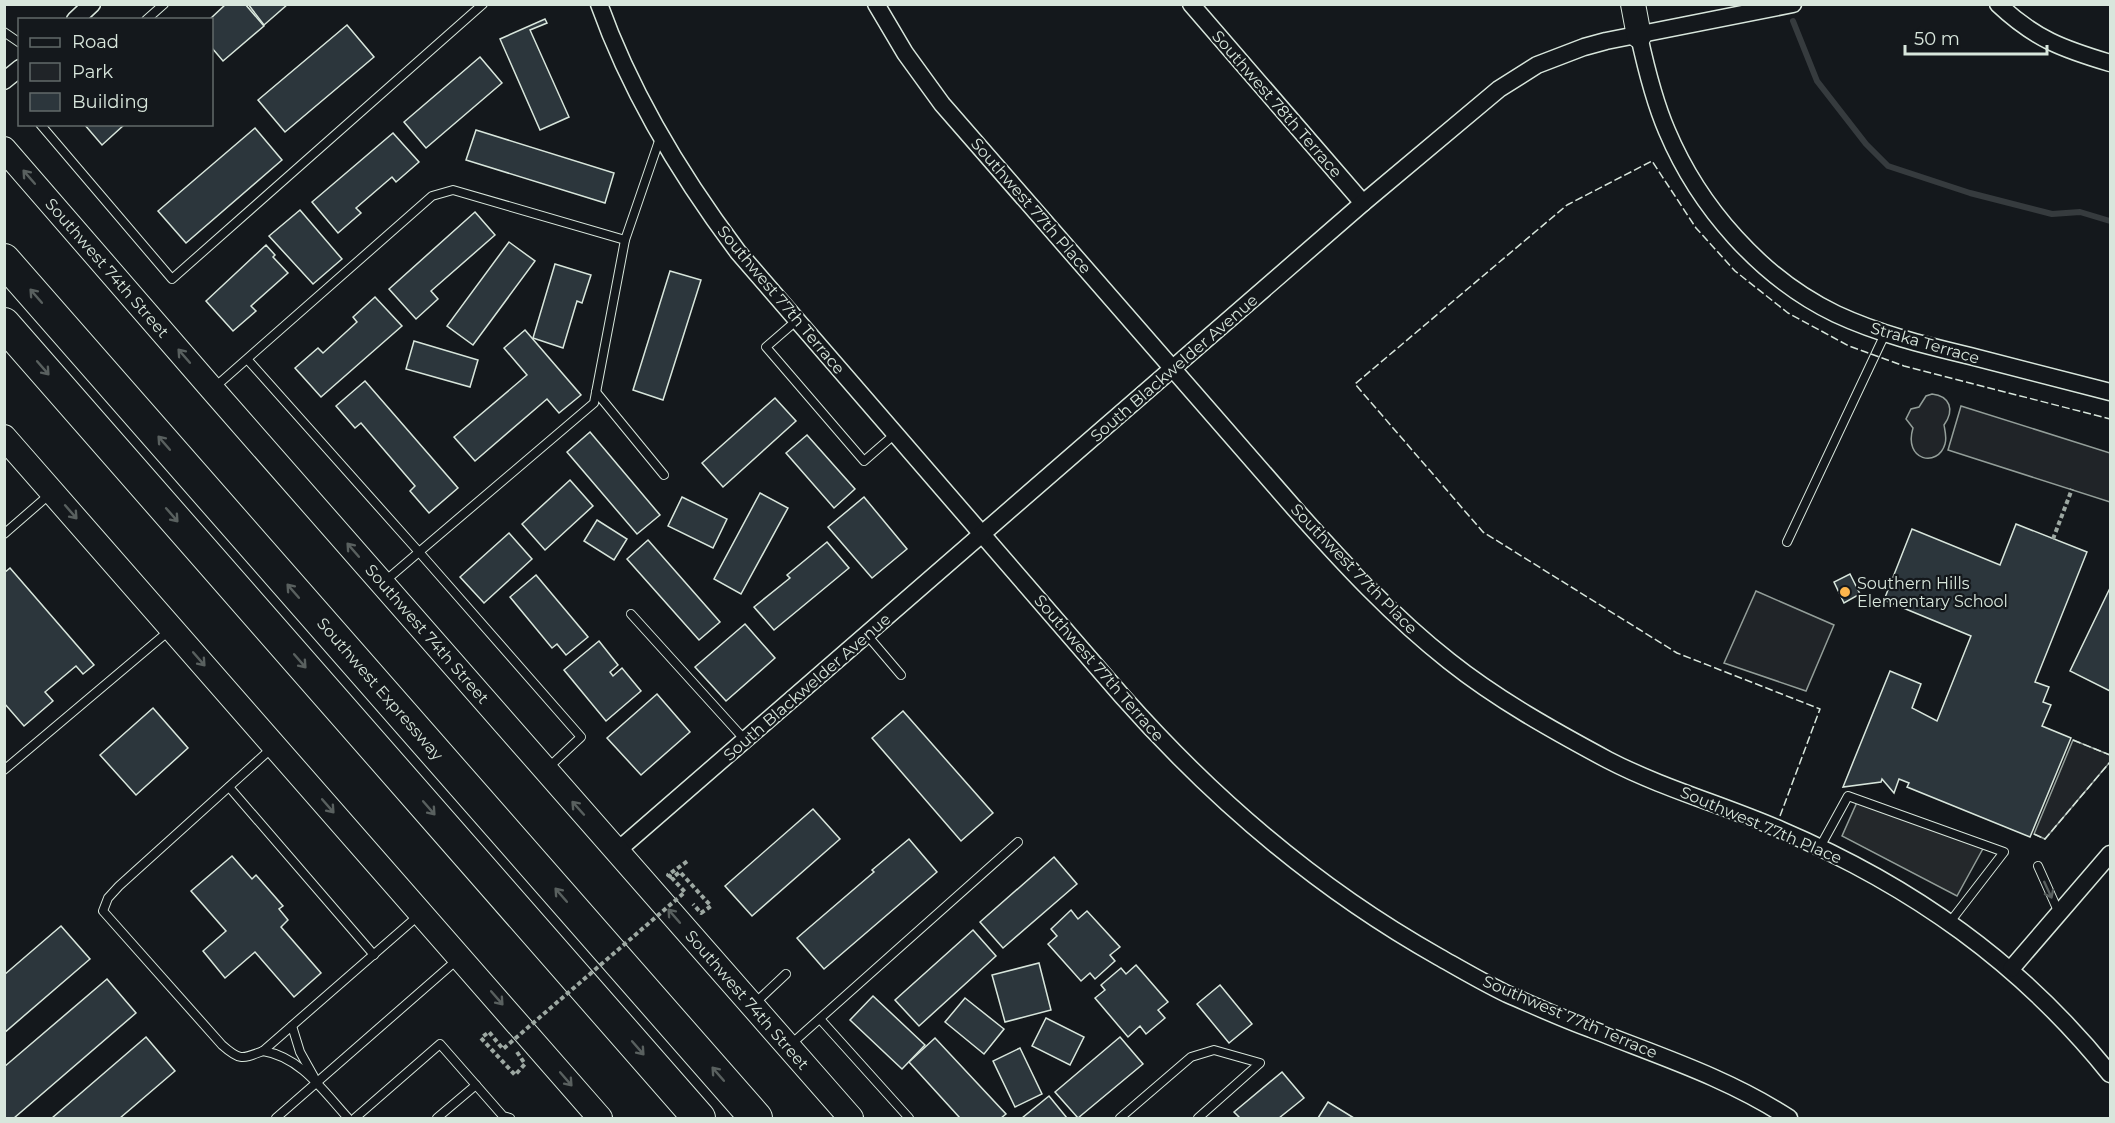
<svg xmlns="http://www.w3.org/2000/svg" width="2115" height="1123" font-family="Montserrat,sans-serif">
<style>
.green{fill:#202428;stroke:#939e99;stroke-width:1.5}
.parking{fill:#24282b;stroke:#939e99;stroke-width:1.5}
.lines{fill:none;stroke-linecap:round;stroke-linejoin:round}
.stream{stroke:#363b3e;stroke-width:6}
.building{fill:#2c363c;stroke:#d8e6dc;stroke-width:1.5}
.lane-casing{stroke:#d8e6dc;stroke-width:10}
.street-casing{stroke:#d8e6dc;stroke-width:19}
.secondary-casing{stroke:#d8e6dc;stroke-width:26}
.highway-casing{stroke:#d8e6dc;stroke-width:34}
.path{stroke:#9da8a2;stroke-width:4;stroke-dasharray:4.5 3;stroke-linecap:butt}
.lane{stroke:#14181c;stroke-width:8}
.street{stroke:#14181c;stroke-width:16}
.secondary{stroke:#14181c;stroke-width:24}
.highway{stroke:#14181c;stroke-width:32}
.path-bridge{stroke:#9da8a2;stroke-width:4;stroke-dasharray:4.5 3;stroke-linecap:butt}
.fence{stroke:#d8e6dc;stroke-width:1.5;stroke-dasharray:8 3;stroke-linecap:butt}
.oneway{stroke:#59605f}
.poi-dot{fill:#ffb74d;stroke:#14181c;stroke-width:2}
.labels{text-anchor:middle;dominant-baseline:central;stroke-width:4.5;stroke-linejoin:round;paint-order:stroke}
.street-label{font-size:16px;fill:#d8e6dc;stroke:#14181c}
.poi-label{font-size:16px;fill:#d8e6dc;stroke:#14181c;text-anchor:start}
</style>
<rect width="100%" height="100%" fill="#14181c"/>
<!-- green -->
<g class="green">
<path d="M1932,394C1950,396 1955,410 1944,425C1945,431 1947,438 1945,444C1938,468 1903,461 1913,428L1906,419L1911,409L1919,407L1926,396Z"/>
<polygon points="1961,406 2110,453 2110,502 1948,450"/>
<polygon points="1756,591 1834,625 1806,691 1724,663"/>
<polygon points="2073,740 2110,755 2110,762 2045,839 2034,834"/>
</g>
<!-- parking -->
<polygon class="parking" points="1858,800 1985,845 1957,896 1842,836"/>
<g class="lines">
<!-- stream -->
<polyline class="stream" points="1793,21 1817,81 1866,144 1888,166 1970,193 2052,214 2080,212 2110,221"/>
</g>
<!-- building -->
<g class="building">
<polygon points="226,4 245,4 264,26 223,61 212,48 212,20 209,20"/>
<polygon points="248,4 288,4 264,25"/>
<polygon points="545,19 547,23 530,30 569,117 540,130 500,39"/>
<polygon points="347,25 374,57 285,132 258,100"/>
<polygon points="480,57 502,83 426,148 404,122"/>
<polygon points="84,124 125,124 102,145"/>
<polygon points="255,128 282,160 186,243 158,211"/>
<polygon points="476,130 614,173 605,203 466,160"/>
<polygon points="393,133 419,162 396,182 392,177 356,208 361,213 338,233 312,202"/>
<polygon points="300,210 342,259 313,284 269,236"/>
<polygon points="475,212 495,235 431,291 438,299 416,319 389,289"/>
<polygon points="509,242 535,261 473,345 447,326"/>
<polygon points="266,245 275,255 273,257 288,273 251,306 256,311 233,331 206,301"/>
<polygon points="555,264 591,275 582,303 577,301 563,348 533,338"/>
<polygon points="670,271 701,280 663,400 633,390"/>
<polygon points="375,297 402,326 321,397 295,368 318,348 323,353 357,322 353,317"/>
<polygon points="525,330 581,395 559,413 547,399 475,461 454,437 527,375 504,348"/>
<polygon points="414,341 478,360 470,387 406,369"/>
<polygon points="365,381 458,488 429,513 410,491 415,486 361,423 355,428 336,406"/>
<polygon points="775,398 796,421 723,487 702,463"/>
<polygon points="590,432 660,515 637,534 567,452"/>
<polygon points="807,435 855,489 834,508 786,453"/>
<polygon points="570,480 593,506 545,550 522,524"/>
<polygon points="760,493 788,508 741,594 714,579"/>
<polygon points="682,497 727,519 713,548 668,526"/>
<polygon points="864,497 907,549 872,578 828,527"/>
<polygon points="597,520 627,539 614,560 584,541"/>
<polygon points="2016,524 2087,552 2035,682 2049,687 2043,702 2051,705 2042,726 2071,738 2030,837 1907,787 1909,783 1899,779 1894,793 1882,779 1881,782 1843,787 1890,671 1921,684 1912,708 1937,721 1971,636 1884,600 1912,529 2000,565"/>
<polygon points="509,533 532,559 484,603 460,577"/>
<polygon points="648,540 720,622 699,640 627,559"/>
<polygon points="827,542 849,568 774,630 754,607 790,578 787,575"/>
<polygon points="10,568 94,665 83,674 76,666 45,692 53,701 24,726 4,703 4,573"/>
<polygon points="1850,574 1860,594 1844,603 1834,582"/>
<polygon points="536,575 588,637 566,655 557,644 552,648 510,597"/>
<polygon points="2110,588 2110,691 2070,671"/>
<polygon points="745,624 775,658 726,701 695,667"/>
<polygon points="599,641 618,665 610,672 613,676 622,668 641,691 606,721 564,670"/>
<polygon points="657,694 690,732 641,775 607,738"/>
<polygon points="153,708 188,748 136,795 100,755"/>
<polygon points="903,711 993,813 961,841 872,738"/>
<polygon points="813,809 840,839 752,916 725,886"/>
<polygon points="909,839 937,872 824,969 797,938 874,872 872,870"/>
<polygon points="232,856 252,879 256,875 283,906 279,909 288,920 281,927 321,973 294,997 255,952 225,978 203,951 226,931 191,891"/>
<polygon points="1054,857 1077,884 1003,948 980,922"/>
<polygon points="1071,910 1078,919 1087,911 1120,947 1110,955 1115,961 1095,979 1090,973 1081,981 1048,944 1057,936 1051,929"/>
<polygon points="61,926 90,959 4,1033 4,975"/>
<polygon points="973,930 996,956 919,1026 895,1000"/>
<polygon points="1039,963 1051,1010 1005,1022 992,975"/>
<polygon points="1136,965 1168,1002 1158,1010 1165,1018 1146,1034 1140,1026 1128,1037 1095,998 1105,990 1101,985 1121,968 1126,974"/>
<polygon points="107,979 136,1013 14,1118 4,1118 4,1067"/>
<polygon points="1220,985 1252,1024 1229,1043 1197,1004"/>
<polygon points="873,996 925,1045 902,1069 850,1020"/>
<polygon points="965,998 1004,1029 984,1054 945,1022"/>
<polygon points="1046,1018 1084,1037 1070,1065 1032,1046"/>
<polygon points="146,1037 175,1071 120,1118 52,1118"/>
<polygon points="1120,1037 1143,1064 1078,1118 1055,1092"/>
<polygon points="935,1038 1006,1114 1001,1118 960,1118 909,1062"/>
<polygon points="1020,1048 1042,1094 1015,1107 993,1061"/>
<polygon points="1282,1072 1304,1098 1279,1118 1240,1118 1234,1112"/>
<polygon points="1049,1096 1067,1118 1022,1118"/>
<polygon points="1328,1102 1354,1118 1318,1118"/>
</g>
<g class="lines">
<!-- lane casing -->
<g class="lane-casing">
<g id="lane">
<polyline points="146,20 164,4"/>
<polyline points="4,32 20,43"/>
<polyline points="40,124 172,279 483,4"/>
<polyline points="625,240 660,138"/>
<polyline points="796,321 766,347 864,461 895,434"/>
<polyline points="215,387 432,196 453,190 625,240 594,403 419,552 247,359"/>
<polyline points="596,392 664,475"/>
<polyline points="4,534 50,494"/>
<polyline points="1787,542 1885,334"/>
<polyline points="384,582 419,552 581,737 548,768"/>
<polyline points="631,614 745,740"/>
<polyline points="867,635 901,675"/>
<path d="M273,747L119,886L108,898L103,911L222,1045C240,1061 242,1059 263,1051L419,915"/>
<polyline points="4,770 170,630"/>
<polyline points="229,787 374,955"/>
<polyline points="1820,847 1848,796 2004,852 1950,922"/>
<polyline points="2038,866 2059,913"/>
<polyline points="753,1005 786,974"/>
<polyline points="820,1019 909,1118"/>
<polyline points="292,1026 300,1052 314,1077"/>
<polyline points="789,1046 1018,842"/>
<path d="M263,1051C301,1057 324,1092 348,1118"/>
<polyline points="276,1118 458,959"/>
<polyline points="355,1118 440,1044 503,1116 510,1118"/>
<polyline points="437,1118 476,1085"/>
<polyline points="1120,1118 1191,1057 1214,1050 1260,1063 1198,1118"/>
</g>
</g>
<!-- street casing -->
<g class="street-casing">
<g id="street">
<path d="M599,4C631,94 681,176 738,252L1122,696C1214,800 1318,889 1439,957C1462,970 1484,983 1507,994C1535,1006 1563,1019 1591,1029C1659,1056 1728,1078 1789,1118"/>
<path d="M876,4L905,53L942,104L1295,509C1343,563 1392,616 1449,661C1498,700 1554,731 1608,760C1664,789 1724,805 1781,830C1912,886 2021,963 2110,1074"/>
<polyline points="1191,4 1363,203"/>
<path d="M1998,4C2035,39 2063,49 2110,63"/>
<polyline points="75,20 92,4"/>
<path d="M1639,36C1646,68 1654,101 1667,131C1699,207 1761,278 1836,314C1879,334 1924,345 1970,356C2017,368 2064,380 2110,392"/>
<polyline points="4,81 20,68"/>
<polyline points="617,851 1363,203 1499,89 1537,65 1584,47 1606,41 1793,4"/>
<polyline points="2011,969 2110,854"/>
</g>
</g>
<!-- secondary casing -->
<g class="secondary-casing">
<g id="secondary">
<polyline points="1633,4 1639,36"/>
<polyline points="4,149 212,389 851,1118"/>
<polyline points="4,437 600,1118"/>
</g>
</g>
<!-- highway casing -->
<g class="highway-casing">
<g id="highway">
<polyline points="4,260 756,1118"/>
<polyline points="4,324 699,1118"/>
</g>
</g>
<!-- path -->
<g class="path">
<polyline points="2053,539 2072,489"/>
<polyline points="671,877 668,875 689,860"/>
</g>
<!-- lane -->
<use href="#lane" class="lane"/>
<!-- street -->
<use href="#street" class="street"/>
<!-- secondary -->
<use href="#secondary" class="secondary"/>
<!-- highway -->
<use href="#highway" class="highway"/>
<!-- path-bridge -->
<polyline class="path-bridge" points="517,1052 525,1064 515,1075 481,1038 489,1032 503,1049 685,892 672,878 680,872 711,906 701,913 693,904"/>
<!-- fence -->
<g class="fence">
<polyline points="2073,740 2110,755"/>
<polyline points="1780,816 1820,709 1677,653 1483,532 1355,384 1567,205 1652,161 1696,228 1735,271 1788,313 1849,346 1904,366 2110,419"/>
<polyline points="2034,834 2045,839 2110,762"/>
</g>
</g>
<!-- one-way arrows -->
<defs><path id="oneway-shaft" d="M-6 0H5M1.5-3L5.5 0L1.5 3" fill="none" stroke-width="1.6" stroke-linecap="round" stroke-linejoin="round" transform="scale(1.5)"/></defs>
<g class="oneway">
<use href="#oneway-shaft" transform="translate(29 177) rotate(-131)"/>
<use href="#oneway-shaft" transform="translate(36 296) rotate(-131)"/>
<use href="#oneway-shaft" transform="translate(184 356) rotate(-131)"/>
<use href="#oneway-shaft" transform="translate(43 368) rotate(49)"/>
<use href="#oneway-shaft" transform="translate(164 443) rotate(-131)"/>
<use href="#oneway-shaft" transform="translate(71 512) rotate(49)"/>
<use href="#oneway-shaft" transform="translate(172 515) rotate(49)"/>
<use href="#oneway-shaft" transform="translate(353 550) rotate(-131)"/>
<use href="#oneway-shaft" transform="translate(293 591) rotate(-131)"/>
<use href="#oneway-shaft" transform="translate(199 659) rotate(49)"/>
<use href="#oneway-shaft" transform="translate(300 661) rotate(49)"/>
<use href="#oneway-shaft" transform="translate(328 806) rotate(49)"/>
<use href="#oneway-shaft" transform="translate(429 808) rotate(49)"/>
<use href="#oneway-shaft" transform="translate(578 808) rotate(-132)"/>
<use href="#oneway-shaft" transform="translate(2048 890) rotate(65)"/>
<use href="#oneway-shaft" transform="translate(561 895) rotate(-131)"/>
<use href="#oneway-shaft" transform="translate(674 916) rotate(-131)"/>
<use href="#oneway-shaft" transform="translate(497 998) rotate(49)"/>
<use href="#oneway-shaft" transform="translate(638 1048) rotate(49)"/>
<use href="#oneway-shaft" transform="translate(718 1074) rotate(-131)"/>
<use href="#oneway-shaft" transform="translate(566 1079) rotate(49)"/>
</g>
<!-- markers -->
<circle class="poi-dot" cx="1845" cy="592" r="6"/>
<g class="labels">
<!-- street labels -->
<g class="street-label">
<text transform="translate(1277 104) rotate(49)">Southwest 78th Terrace</text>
<text transform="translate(1031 206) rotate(49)">Southwest 77th Place</text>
<text transform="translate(107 268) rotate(49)">Southwest 74th Street</text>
<text transform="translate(781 300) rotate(50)">Southwest 77th Terrace</text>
<text transform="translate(1925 343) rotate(16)">Straka Terrace</text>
<text transform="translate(1174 368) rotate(-41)">South Blackwelder Avenue</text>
<text transform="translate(1354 569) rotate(46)">Southwest 77th Place</text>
<text transform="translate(427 634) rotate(49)">Southwest 74th Street</text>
<text transform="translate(1099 668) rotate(49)">Southwest 77th Terrace</text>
<text transform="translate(807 687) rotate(-41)">South Blackwelder Avenue</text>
<text transform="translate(380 689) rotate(49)">Southwest Expressway</text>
<text transform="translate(1761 825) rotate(23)">Southwest 77th Place</text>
<text transform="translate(747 1000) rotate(49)">Southwest 74th Street</text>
<text transform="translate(1570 1017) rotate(23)">Southwest 77th Terrace</text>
</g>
<!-- poi labels -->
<g class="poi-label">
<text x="1857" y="583">Southern Hills<tspan x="1857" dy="18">Elementary School</tspan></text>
</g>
</g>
<!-- border -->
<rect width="2115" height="1123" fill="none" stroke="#d8e6dc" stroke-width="12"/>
<!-- legend -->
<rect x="18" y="18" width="195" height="108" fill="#14181c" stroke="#626a69" stroke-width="1.5"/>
<rect x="30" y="38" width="30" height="9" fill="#14181c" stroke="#626a69" stroke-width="1.5"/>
<text x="72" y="48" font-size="18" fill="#d8e6dc">Road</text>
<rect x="30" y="63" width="30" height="18" fill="#202428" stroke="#626a69" stroke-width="1.5"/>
<text x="72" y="78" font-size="18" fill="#d8e6dc">Park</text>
<rect x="30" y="93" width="30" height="18" fill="#2c363c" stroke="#626a69" stroke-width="1.5"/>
<text x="72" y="108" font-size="18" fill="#d8e6dc">Building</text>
<!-- scale -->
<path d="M1905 45v9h142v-9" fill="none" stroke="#d8e6dc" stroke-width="3"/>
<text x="1914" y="45" font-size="18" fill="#d8e6dc" stroke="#14181c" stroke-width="4.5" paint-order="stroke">50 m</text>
</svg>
